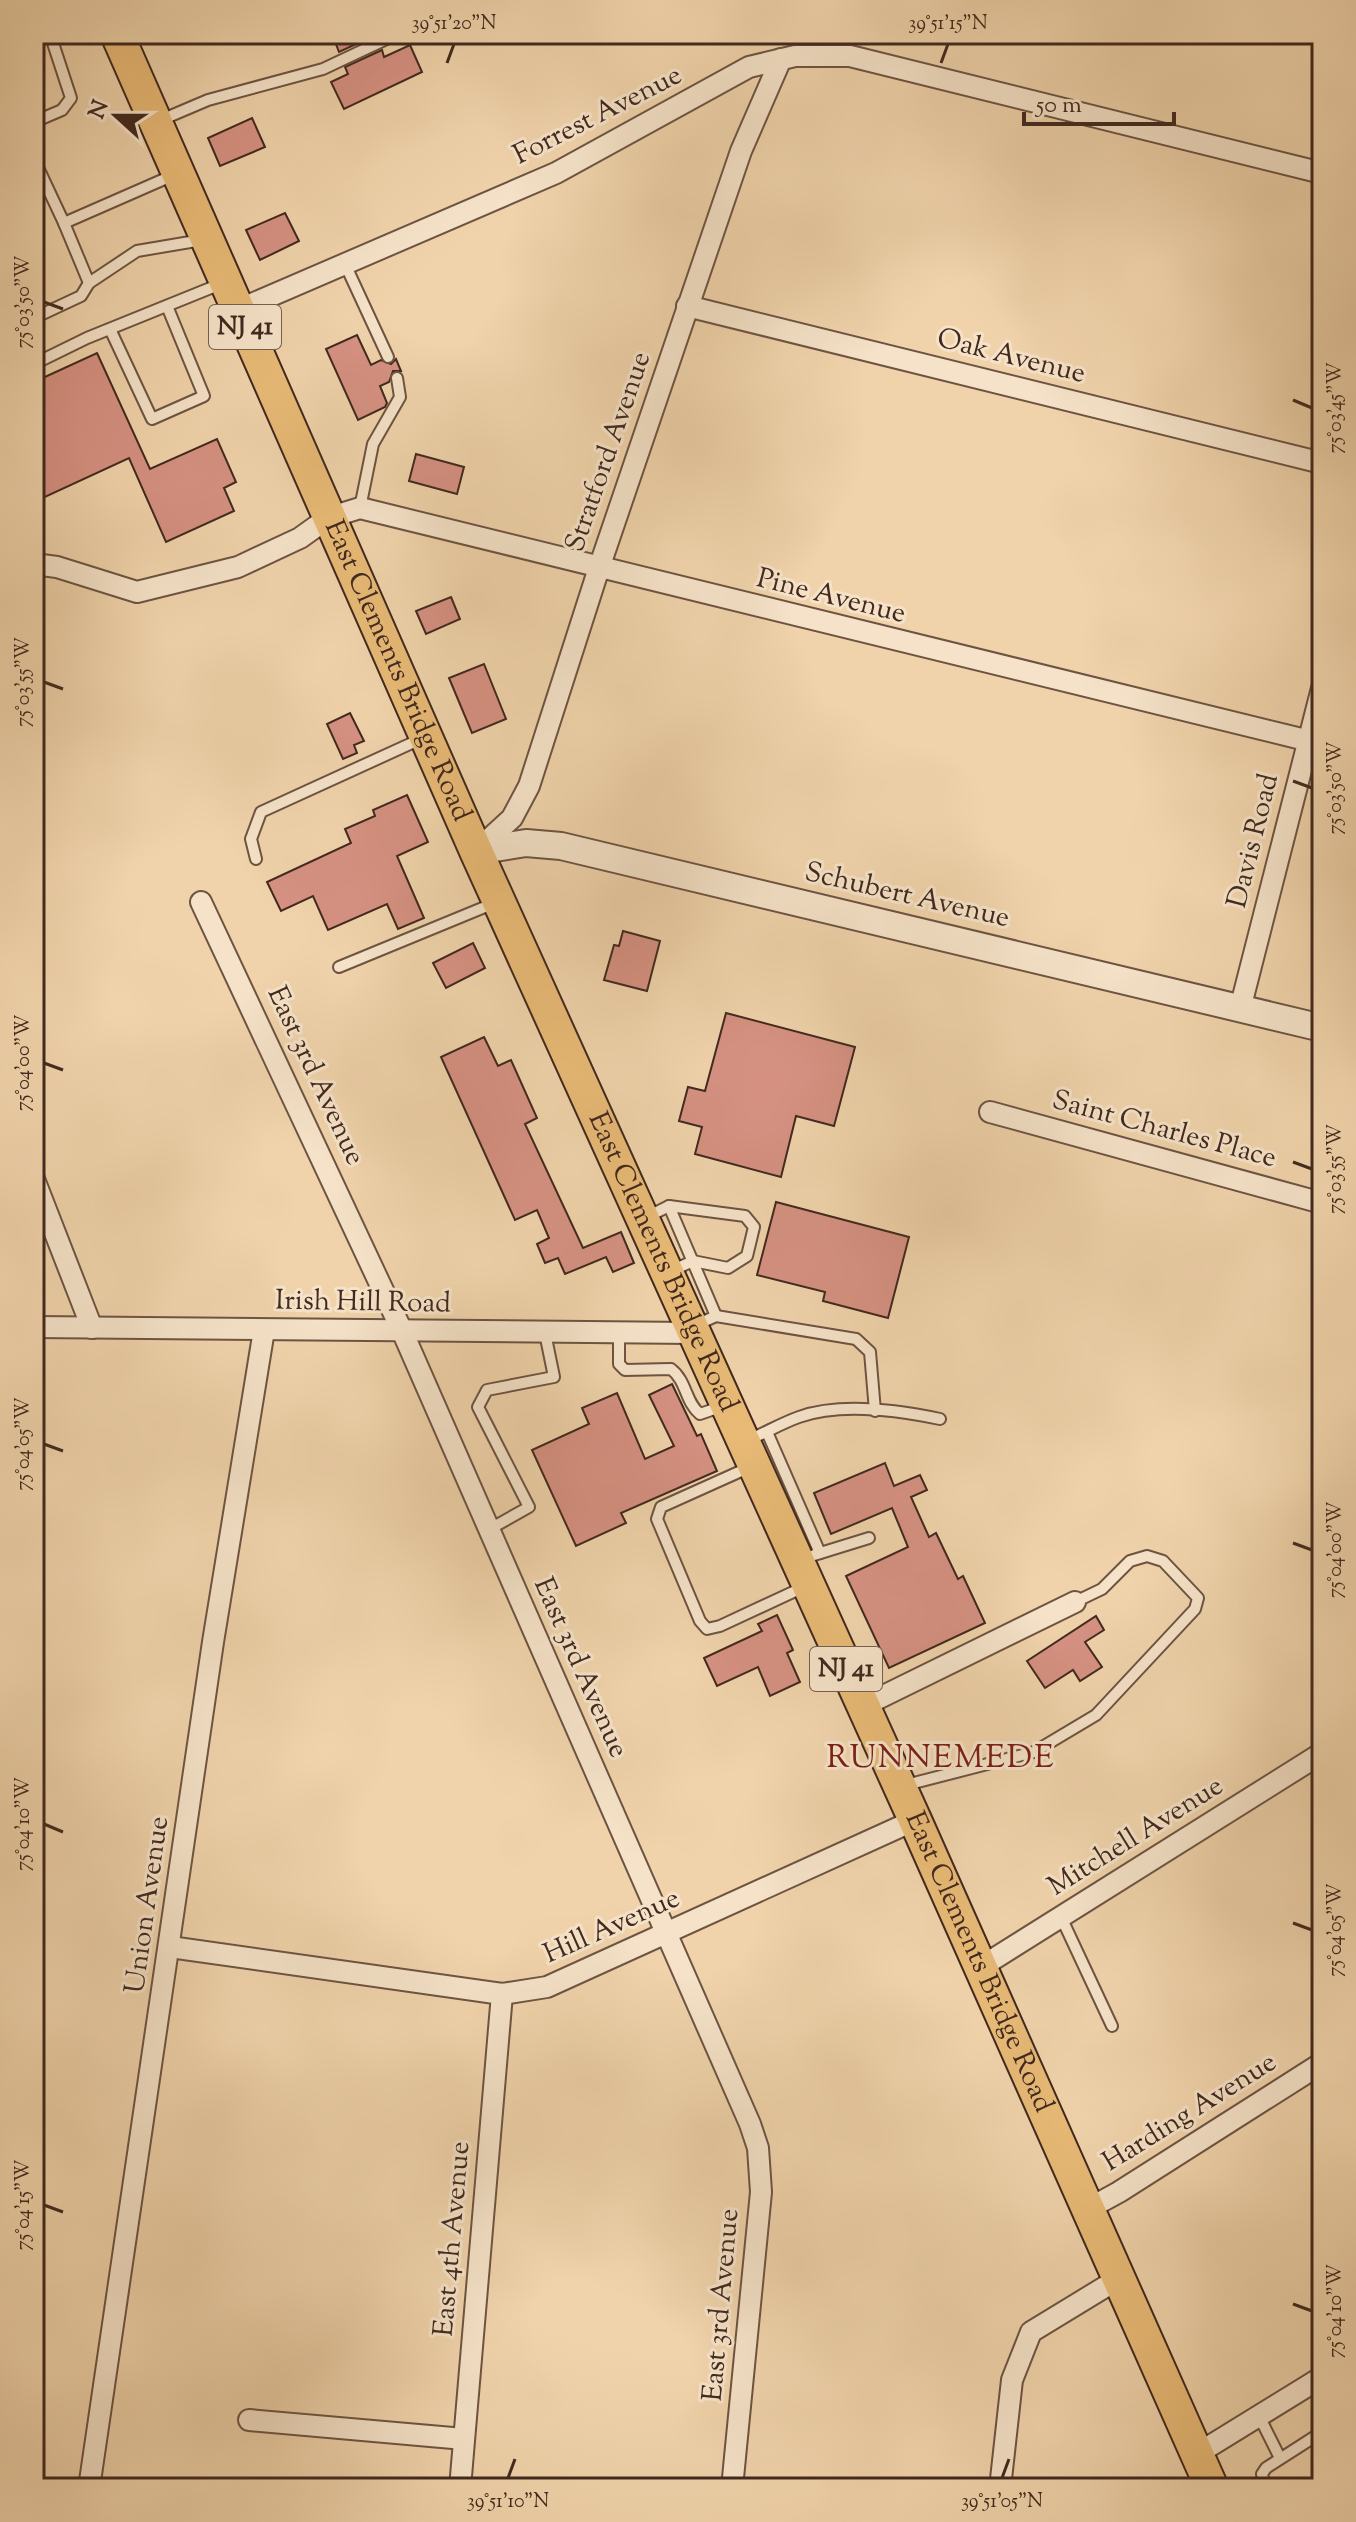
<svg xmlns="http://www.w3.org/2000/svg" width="1356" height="2522" font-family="'Sorts Mill Goudy',serif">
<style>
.building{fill:#d69182;stroke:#41291f;stroke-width:2}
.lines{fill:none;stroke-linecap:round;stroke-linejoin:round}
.service-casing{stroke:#6d5442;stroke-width:14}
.minor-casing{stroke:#6d5442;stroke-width:24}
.tertiary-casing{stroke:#6d5442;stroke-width:30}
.primary-casing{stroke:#41291f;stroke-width:36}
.service{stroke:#f5e2c8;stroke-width:10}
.minor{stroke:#f5e2c8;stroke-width:20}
.tertiary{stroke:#f5e2c8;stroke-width:26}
.primary{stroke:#e8ba76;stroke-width:32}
.ticks{fill:none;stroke:#41291f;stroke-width:3}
.labels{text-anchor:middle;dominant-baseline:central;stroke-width:6;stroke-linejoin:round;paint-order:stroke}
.shield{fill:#f5e2c8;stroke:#776052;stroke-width:2}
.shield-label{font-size:26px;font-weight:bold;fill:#41291f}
.street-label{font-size:28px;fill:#41291f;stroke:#f5e2c8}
.quarter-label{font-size:32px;letter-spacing:2px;fill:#7a1f14;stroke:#f5e2c8}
.neatline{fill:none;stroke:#41291f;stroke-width:3}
.ticks-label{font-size:20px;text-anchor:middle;fill:#41291f}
</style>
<rect width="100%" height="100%" fill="#f0d3ab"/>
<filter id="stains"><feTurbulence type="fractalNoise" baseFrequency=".0025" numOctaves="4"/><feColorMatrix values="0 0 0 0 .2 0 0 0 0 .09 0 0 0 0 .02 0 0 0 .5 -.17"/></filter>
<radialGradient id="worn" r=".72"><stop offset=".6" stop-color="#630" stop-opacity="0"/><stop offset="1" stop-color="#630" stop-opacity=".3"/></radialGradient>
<!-- building -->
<g class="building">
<polygon points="332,34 375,34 376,35 339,52"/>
<polygon points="410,45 422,72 344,109 331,82 348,74 345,67 382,50 384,57"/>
<polygon points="252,118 265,147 220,166 208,138"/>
<polygon points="285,213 299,241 260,260 246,230"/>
<polygon points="357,335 371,365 381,360 391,364 396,359 401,371 393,371 389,382 380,386 387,403 385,407 358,420 326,349"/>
<polygon points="97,353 150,469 217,439 236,482 224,488 234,511 166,542 129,458 34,502 34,382"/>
<polygon points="416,454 464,467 457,494 409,481"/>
<polygon points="451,597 460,619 426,634 416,611"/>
<polygon points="484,664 506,719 472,733 449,678"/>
<polygon points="350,713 364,741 354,745 357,753 343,759 327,724"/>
<polygon points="407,795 428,842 397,856 424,918 398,929 387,904 328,930 313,896 281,911 267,882 351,843 345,829 375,816 373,810"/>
<polygon points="623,931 660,941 647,991 604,980 614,945 619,946"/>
<polygon points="473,943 485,968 446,988 433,963"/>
<polygon points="726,1013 855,1047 834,1126 796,1116 781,1177 695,1154 702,1127 679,1121 688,1087 705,1091"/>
<polygon points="484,1037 498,1066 511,1060 537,1118 525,1124 583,1248 621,1232 634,1263 613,1272 606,1257 565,1274 558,1258 545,1263 537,1244 549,1238 537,1210 515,1220 441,1057"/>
<polygon points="776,1202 909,1237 888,1318 823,1301 825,1292 757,1275"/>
<polygon points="672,1384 697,1436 701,1434 717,1471 621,1513 626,1523 576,1546 532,1450 589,1424 582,1408 617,1393 645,1459 674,1446 649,1395"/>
<polygon points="885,1463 894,1486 920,1475 927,1490 911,1497 929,1537 936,1533 958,1579 963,1576 985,1623 889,1668 846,1576 908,1547 892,1508 831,1534 814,1493"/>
<polygon points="777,1615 793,1650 787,1653 800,1682 770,1696 758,1667 717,1686 704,1658 762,1631 758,1624"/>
<polygon points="1096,1616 1104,1630 1085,1642 1102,1667 1080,1681 1073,1670 1045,1688 1027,1661"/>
</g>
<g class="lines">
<!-- service casing -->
<g class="service-casing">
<g id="service">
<polyline points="161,120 208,100 323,69 393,36"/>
<polyline points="34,122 62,110 71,98 50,34"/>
<polyline points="34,159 64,223 176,174"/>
<polyline points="64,223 89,283"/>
<polyline points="345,264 388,357"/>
<polyline points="34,318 81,296 89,283 137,251 202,240"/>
<polyline points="110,329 152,419 204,396 167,306"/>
<polyline points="34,364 87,338 223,283"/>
<polyline points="360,508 373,444 400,397 397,378"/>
<polyline points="256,859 251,839 261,812 423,738"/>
<polyline points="339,967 497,902"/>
<polyline points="669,1206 716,1316"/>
<polyline points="647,1217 669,1206 745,1216 754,1227 747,1256 728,1268 693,1261 671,1271"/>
<polyline points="696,1325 716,1316 856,1339 870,1352 875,1411"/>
<path d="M619,1333V1364L625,1370L671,1369C687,1381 685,1402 700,1414L723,1406"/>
<polyline points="767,1432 820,1553"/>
<path d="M748,1440C765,1433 782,1423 799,1417C841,1402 897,1410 940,1419"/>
<polyline points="750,1467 661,1507 657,1519 700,1621 707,1629 720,1626 806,1586"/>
<polyline points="488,1530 529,1507 478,1407 487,1390 554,1377 545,1333"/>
<polyline points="814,1555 869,1538"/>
<polyline points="906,1785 1034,1752 1096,1715 1195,1609 1198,1598 1163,1561 1147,1556 1130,1561 1102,1589 1075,1602"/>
<polyline points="1061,1917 1112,2026"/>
<polyline points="1259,2416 1280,2458"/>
<polyline points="1265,2488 1262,2474 1266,2468 1322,2432"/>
</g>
</g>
<!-- minor casing -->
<g class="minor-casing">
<g id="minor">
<polyline points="687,306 1322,463"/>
<polyline points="238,310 556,173 749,67 795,56 850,56 1322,173"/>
<polyline points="34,564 57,567 137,592 238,567 300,538 328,518 360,508 1322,744"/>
<polyline points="476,851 512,818 529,786 599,568 741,151 781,59"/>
<polyline points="201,902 403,1333 750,2124 758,2148 761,2192 732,2488"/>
<polyline points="1240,1009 1322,688"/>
<polyline points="990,1112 1322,1203"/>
<polyline points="34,1179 92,1328"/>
<polyline points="34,1327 692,1333"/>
<polyline points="863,1706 1075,1602"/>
<polyline points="170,1947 502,1994 547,1987 915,1820"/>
<polyline points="981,1967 1322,1753"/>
<polyline points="1088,2209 1119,2192 1322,2063"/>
<polyline points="249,2420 464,2439"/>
<polyline points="1197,2454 1322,2377"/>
<polyline points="89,2488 213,1642 264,1330"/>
<polyline points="460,2488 502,1994"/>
<polyline points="1000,2488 1012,2380 1031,2332 1118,2279"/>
</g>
</g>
<!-- tertiary casing -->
<g class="tertiary-casing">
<polyline id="tertiary" points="476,851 526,843 561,846 1322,1028"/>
</g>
<!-- primary casing -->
<g class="primary-casing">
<g id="primary">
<path id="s1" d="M117,34L476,851L915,1820L1212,2488"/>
</g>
</g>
<!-- service -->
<use href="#service" class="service"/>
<!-- minor -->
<use href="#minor" class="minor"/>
<!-- tertiary -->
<use href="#tertiary" class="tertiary"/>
<!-- primary -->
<use href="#primary" class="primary"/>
</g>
<!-- ticks -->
<path class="ticks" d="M447,63L454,44M941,63L948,44M44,302L63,309M1293,400L1312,408M44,682L63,689M1293,781L1312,788M44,1063L63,1070M1293,1162L1312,1169M44,1444L63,1451M1293,1543L1312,1550M44,1824L63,1832M1293,1923L1312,1930M44,2205L63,2212M1293,2304L1312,2311M508,2478L515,2459M1002,2478L1009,2459"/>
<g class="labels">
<!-- shield labels -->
<g class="shield">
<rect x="209" y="305" width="72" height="44" rx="6"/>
<rect x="810" y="1647" width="72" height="44" rx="6"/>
</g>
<g class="shield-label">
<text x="245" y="327">NJ 41</text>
<text x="846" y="1669">NJ 41</text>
</g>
<!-- street labels -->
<g class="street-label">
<text transform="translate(598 116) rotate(-27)">Forrest Avenue</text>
<text transform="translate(1011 357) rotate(14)">Oak Avenue</text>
<text transform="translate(609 452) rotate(-71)">Stratford Avenue</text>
<text transform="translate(831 597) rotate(14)">Pine Avenue</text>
<text stroke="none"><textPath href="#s1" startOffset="696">East Clements Bridge Road</textPath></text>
<text transform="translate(1254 841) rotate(-76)">Davis Road</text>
<text transform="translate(907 896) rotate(13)">Schubert Avenue</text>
<text transform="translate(315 1076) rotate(65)">East 3rd Avenue</text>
<text transform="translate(1164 1130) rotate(15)">Saint Charles Place</text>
<text stroke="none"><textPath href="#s1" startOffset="1344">East Clements Bridge Road</textPath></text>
<text transform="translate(363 1303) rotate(1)">Irish Hill Road</text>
<text transform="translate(580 1668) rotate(66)">East 3rd Avenue</text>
<text transform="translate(1136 1837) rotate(-32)">Mitchell Avenue</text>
<text transform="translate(148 1905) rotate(-82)">Union Avenue</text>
<text transform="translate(612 1927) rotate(-24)">Hill Avenue</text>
<text stroke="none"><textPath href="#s1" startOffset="2112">East Clements Bridge Road</textPath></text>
<text transform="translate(1190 2113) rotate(-32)">Harding Avenue</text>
<text transform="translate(453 2239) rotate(-85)">East 4th Avenue</text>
<text transform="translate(722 2305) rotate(-85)">East 3rd Avenue</text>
</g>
<!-- quarter labels -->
<g class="quarter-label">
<text x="941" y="1759">RUNNEMEDE</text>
</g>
</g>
<!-- margin -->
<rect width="1356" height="2522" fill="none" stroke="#f0d3ab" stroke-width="88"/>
<!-- north arrow -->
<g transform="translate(116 116) rotate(291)" stroke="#f5e2c8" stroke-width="6" paint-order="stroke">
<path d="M0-6L14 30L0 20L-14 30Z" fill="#41291f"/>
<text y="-12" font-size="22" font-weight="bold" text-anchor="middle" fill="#41291f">N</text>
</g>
<!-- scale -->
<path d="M1024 112v12h150v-12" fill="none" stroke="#41291f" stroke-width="4"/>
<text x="1036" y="112" font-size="24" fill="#41291f" stroke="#f5e2c8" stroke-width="6" paint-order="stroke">50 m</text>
<rect x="44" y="44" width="1268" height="2434" class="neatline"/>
<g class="ticks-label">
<text x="454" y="29">39°51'20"N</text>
<text x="948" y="29">39°51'15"N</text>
<text transform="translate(22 302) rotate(-90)" y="7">75°03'50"W</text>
<text transform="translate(1334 408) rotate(-90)" y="7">75°03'45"W</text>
<text transform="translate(22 682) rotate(-90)" y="7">75°03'55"W</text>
<text transform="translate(1334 788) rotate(-90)" y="7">75°03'50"W</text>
<text transform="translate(22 1063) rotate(-90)" y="7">75°04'00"W</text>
<text transform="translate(1334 1169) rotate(-90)" y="7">75°03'55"W</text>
<text transform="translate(22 1444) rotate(-90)" y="7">75°04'05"W</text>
<text transform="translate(1334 1550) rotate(-90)" y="7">75°04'00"W</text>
<text transform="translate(22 1824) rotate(-90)" y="7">75°04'10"W</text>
<text transform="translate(1334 1930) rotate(-90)" y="7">75°04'05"W</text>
<text transform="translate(22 2205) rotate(-90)" y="7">75°04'15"W</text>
<text transform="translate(1334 2311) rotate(-90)" y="7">75°04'10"W</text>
<text x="508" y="2507">39°51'10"N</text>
<text x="1002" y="2507">39°51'05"N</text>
</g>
<rect width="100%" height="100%" filter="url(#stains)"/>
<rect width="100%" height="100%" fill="url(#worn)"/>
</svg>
